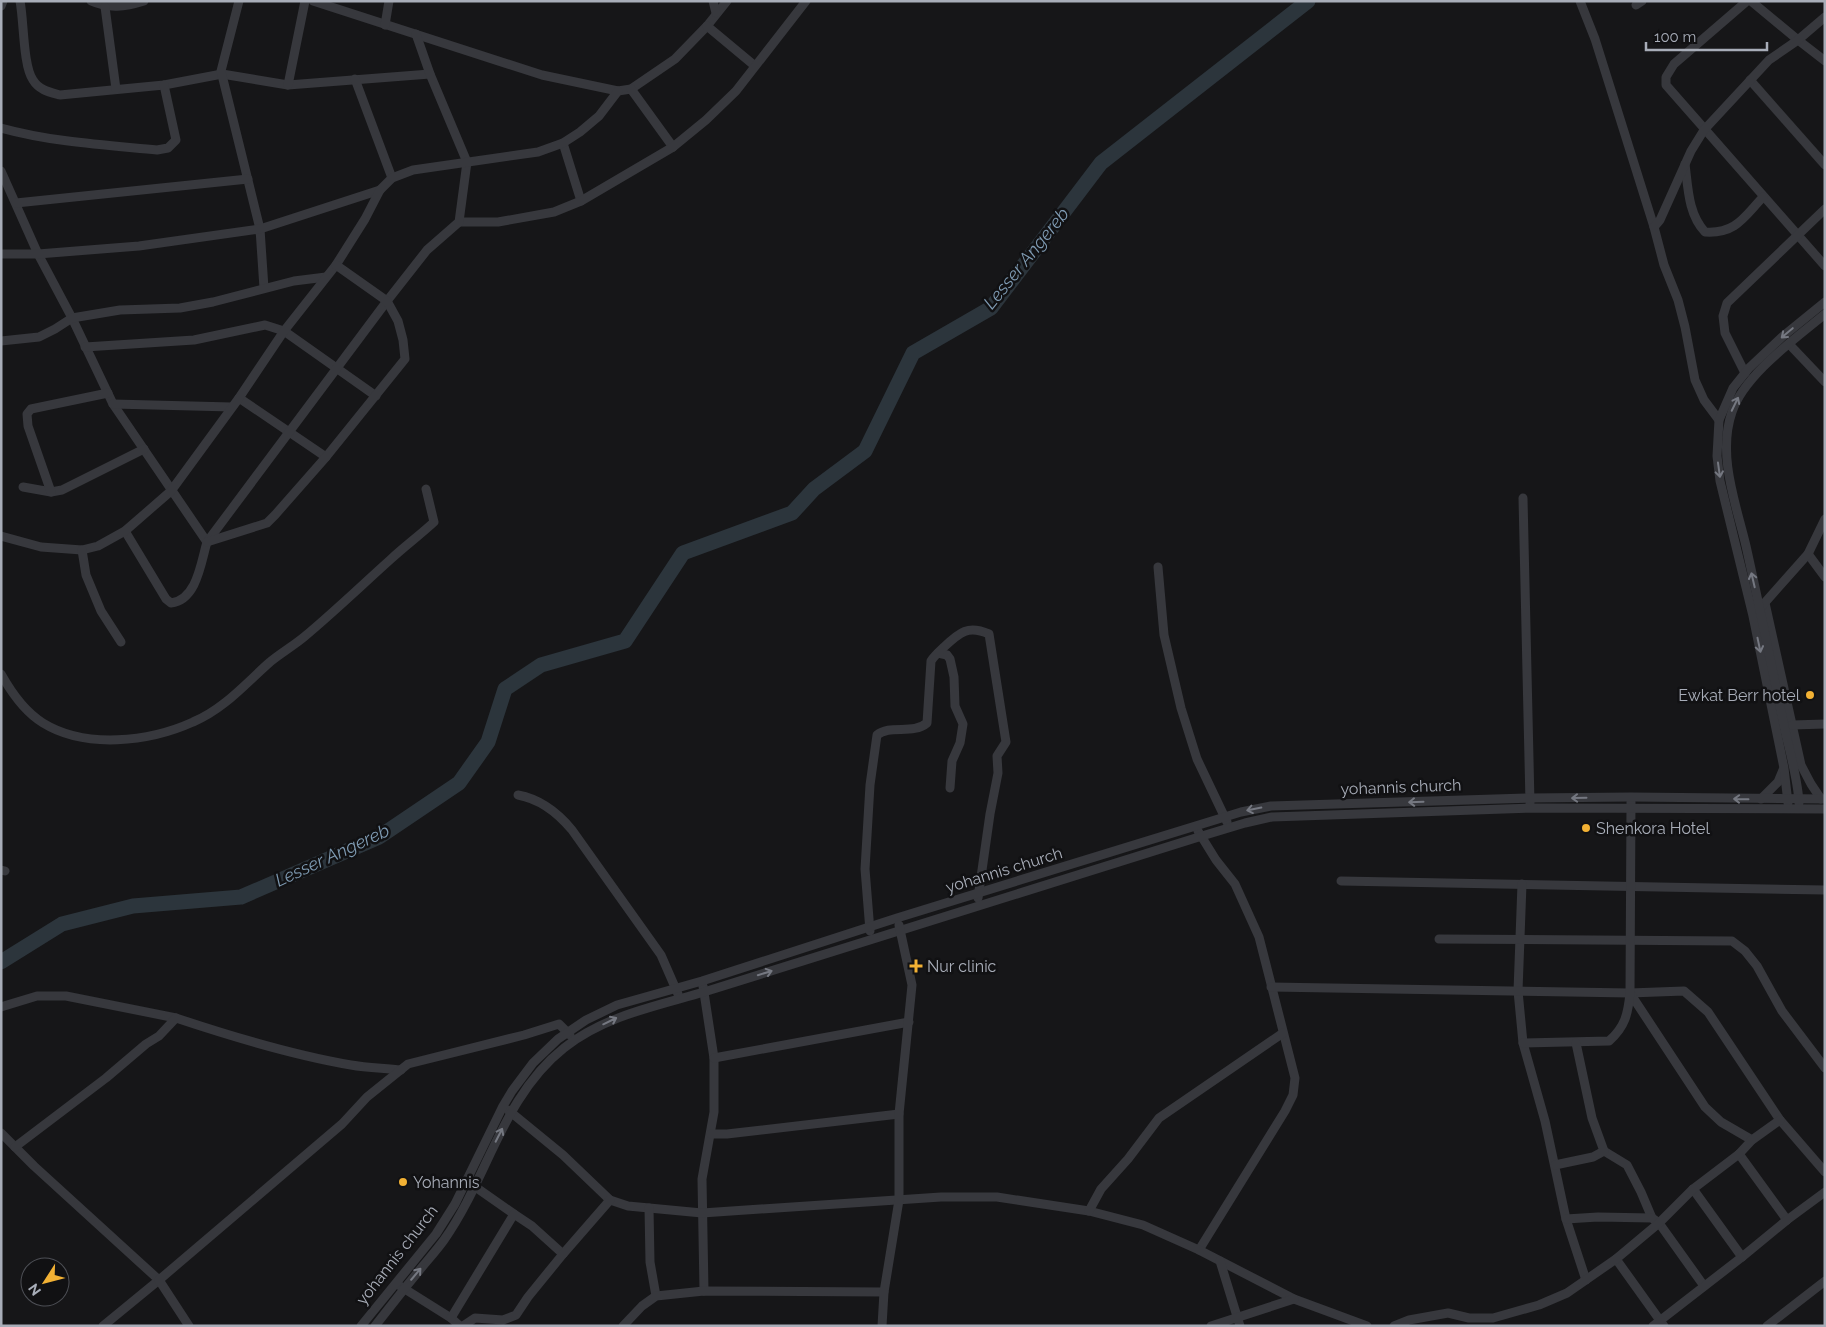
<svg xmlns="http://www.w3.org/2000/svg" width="1826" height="1327" font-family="Raleway,sans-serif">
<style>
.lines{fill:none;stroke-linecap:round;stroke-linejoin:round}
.river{stroke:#2c353c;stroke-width:15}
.minor{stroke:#37383d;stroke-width:9}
.oneway{stroke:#757881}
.poi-dot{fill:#f2b134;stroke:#111113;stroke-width:2}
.labels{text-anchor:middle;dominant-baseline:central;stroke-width:5;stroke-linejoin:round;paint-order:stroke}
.poi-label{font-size:16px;fill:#a8adb8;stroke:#111113;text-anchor:start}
.street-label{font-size:16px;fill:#a8adb8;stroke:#111113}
.water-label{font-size:18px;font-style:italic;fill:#7f9bb3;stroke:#111113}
</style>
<rect width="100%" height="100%" fill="#161618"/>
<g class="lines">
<!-- river -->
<polyline class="river" points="1,962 62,924 133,906 241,897 379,837 459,783 488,742 505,689 541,665 625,641 683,553 792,513 814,489 865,451 913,353 991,308 1101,163 1308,1"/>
<!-- minor -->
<g class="minor">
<path d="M20,1C24,21 23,66 33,80C39,90 49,92 60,95L164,85L222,74L288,85L430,74"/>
<path d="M91,1C109,9 125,7 144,1"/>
<polyline points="239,1 221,71 260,229 264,288"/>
<polyline points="313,1 542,75 618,91 631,89 675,59 707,26 727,1"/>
<polyline points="713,1 716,13"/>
<polyline points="1580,1 1595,39 1654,227"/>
<polyline points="1747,1 1674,64 1666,77 1666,85 1825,266"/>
<polyline points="1751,1 1798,40 1825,61"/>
<polyline points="1636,5 1642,1"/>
<polyline points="1,6 3,1"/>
<polyline points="105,7 116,89"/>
<polyline points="385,25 389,1"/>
<polyline points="707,26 755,66"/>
<polyline points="355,79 392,178"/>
<polyline points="1750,80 1825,165"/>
<polyline points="288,85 305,1"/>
<polyline points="631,89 673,147"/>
<path d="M1,128C52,142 105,145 157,150L168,148L176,140L164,85"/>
<polyline points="563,143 581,201"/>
<path d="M1685,164C1688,187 1688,214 1705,232C1736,234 1744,217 1763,197"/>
<polyline points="1,171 38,254 72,318 113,404 207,542"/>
<polyline points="16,203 248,179"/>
<polyline points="459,222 498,222 554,212 581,201 673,147 706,120 736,91 806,1"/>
<polyline points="1,254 38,254 139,246 260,229 380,190"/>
<polyline points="1,341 39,337 55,329 72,318 120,310 180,308 213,302 294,281 326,277"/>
<polyline points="1789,344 1825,382"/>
<polyline points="85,347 194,340 265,325 284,331 376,396"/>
<polyline points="1745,373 1725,333 1723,316 1727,303 1825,209"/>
<polyline points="239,398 326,457"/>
<polyline points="113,404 232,407"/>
<polyline points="1719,420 1704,400 1695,380 1685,327 1678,300 1664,265 1654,227 1660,220 1691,151 1704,130 1769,60 1798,40 1825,17"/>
<polyline points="23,487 51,492 62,490 144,449"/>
<polyline points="51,492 28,426 27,414 31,409 108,393"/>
<polyline points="1523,498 1530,803"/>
<path d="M125,531L166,599L171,603C197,600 201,562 207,542L387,301L427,250L459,222L467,162L430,74L416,34"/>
<polyline points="1,536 41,547 82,550 98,546 125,531 171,491 239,398 284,331 336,265 365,219 380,190 392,178 413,170 538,152 563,143 580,132 599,116 618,91"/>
<polyline points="207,542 267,523 275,515 326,457 405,359 403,340 398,321 387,301 336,265"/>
<polyline points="82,550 86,575 101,611 121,642"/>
<polyline points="1808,554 1825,577"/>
<polyline points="1158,567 1164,635 1181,708 1197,759 1227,822"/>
<polyline points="1765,603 1801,765 1811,784 1821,799"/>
<polyline points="1761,607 1808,554 1825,519"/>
<polyline points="938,653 947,655 950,659 954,677 955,706 963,724 960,743 952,761 950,788"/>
<path d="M1,674C11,692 25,712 43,723C85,749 149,742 193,722C224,709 245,684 270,662C281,653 293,646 304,637C334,612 362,585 391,559C405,546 420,535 434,522L426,489"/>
<polyline points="1792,725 1825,724"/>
<path d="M518,795C540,799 558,813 572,830L661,955L678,994"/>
<polyline points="1761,799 1778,782 1783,770"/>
<polyline points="1788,803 1784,768 1753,616 1720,481 1717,456 1719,420 1733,388 1749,368 1782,337 1825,302"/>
<path d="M1799,803C1798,778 1788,746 1783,721C1771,663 1759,604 1746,546C1736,504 1717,455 1732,412C1744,375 1795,339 1825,314"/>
<polyline points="1198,831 1216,860 1235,884 1259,937 1295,1078 1293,1095 1285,1111 1199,1250"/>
<polyline points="1,870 5,871"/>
<polyline points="1341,881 1825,890"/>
<polyline points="1522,884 1518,991 1523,1043 1545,1121 1566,1219 1586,1280"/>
<path d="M870,931L865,869L870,785L877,735C890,724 913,735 927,723L931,661C935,655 939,652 944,647C960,632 968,625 989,634L1006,742L997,756L998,773L990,814L978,898"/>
<polyline points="1439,939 1732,941 1745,951 1757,966 1782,1011 1825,1068"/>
<polyline points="703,986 714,1058 714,1112 702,1179 704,1291"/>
<polyline points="1271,987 1630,993 1684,991 1708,1012 1780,1120 1825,1172"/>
<polyline points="1630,993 1705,1107 1721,1122 1752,1140"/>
<polyline points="1,1007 37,996 66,996 176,1018"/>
<path d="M1523,1043L1609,1041C1625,1027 1628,1014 1630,993L1631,802"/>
<polyline points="714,1058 909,1022"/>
<polyline points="508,1110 563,1155 610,1200 628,1206 702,1213 941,1197 997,1197 1089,1211 1143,1225 1199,1250 1294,1299 1367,1326"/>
<polyline points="1,1133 34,1166 159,1280 103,1326"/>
<polyline points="711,1134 727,1134 899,1114"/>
<path d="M15,1147L106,1078L146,1044L159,1036L176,1018C233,1037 292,1055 351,1065C368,1068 385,1068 401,1070"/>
<polyline points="1604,1151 1627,1165 1641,1192 1652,1218"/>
<polyline points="1739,1154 1787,1220"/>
<polyline points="1555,1165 1593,1157 1604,1151 1592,1118 1576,1043"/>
<polyline points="474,1186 514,1214"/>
<polyline points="1693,1189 1742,1257"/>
<polyline points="649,1208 650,1262 656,1296"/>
<polyline points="1089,1211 1101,1189 1128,1159 1159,1118 1283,1033"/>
<polyline points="1566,1219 1598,1217 1652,1218 1659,1223 1704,1286"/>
<polyline points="1616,1259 1664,1326"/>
<polyline points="1220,1261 1240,1326"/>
<polyline points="400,1286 451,1318 460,1326"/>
<polyline points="451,1318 514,1214 532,1226 563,1254"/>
<polyline points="189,1326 159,1280 342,1124 367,1097 408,1064 524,1035 559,1024 570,1035"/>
<polyline points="361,1326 436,1234 455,1204 503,1106 512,1091 533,1063 558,1039 586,1020 617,1005 702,981 897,918 1241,812 1271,806 1530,798 1631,797 1825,799"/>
<path d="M375,1326C389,1308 403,1290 418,1272C426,1262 436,1251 444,1240C488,1178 502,1097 564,1048C604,1016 656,1006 704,992L1202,836L1245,823L1272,817L1530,808L1825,809"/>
<polyline points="463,1326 475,1318 503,1320 516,1315 528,1297 563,1254 610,1200"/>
<polyline points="623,1326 642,1306 656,1296 704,1291 884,1292"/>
<polyline points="882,1326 884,1292 899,1200 899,1114 912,985 899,925"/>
<polyline points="1211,1326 1294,1299"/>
<polyline points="1394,1326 1409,1320 1448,1313 1469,1318 1493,1318 1539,1305 1567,1293 1616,1259 1659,1223 1693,1189 1739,1154 1752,1140 1780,1120"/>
<polyline points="1653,1326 1742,1257 1787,1220 1825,1192"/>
<polyline points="1767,1326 1825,1281"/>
</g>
</g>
<!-- one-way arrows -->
<defs><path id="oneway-shaft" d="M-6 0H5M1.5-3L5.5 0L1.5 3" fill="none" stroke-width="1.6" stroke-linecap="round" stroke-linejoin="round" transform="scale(1.25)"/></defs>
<g class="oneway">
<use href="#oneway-shaft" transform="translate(1787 333) rotate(140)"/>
<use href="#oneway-shaft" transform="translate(1735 404) rotate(-64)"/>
<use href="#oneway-shaft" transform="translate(1719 470) rotate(82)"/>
<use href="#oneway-shaft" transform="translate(1753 580) rotate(-103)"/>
<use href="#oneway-shaft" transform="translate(1759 645) rotate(78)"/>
<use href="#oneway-shaft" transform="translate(1579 798) rotate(179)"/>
<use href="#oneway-shaft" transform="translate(1741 799) rotate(-179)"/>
<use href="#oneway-shaft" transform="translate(1416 802) rotate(178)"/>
<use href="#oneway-shaft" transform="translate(1254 809) rotate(169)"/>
<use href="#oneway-shaft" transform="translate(765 973) rotate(-17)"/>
<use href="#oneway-shaft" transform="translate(610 1021) rotate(-26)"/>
<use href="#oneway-shaft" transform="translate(499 1135) rotate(-63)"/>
<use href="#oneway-shaft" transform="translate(416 1274) rotate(-50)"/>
</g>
<!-- markers -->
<g class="poi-dot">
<circle cx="1810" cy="695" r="5"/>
<circle cx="1586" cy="828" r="5"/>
<path d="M913.5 958.5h5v5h5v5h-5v5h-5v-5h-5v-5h5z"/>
<circle cx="403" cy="1182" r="5"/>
</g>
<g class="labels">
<!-- poi labels -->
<g class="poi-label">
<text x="1800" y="695" text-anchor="end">Ewkat Berr hotel</text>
<text x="1596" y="828">Shenkora Hotel</text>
<text x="927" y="966">Nur clinic</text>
<text x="413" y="1182">Yohannis</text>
</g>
<!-- street labels -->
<g class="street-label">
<text transform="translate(1401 787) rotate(-2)">yohannis church</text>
<text transform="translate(1004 870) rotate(-17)">yohannis church</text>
<text transform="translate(397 1255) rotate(-52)">yohannis church</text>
</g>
<!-- water labels -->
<g class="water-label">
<text transform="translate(1026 258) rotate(-51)">Lesser Angereb</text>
<text transform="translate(332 855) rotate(-25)">Lesser Angereb</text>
</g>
</g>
<!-- border -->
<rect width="1826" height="1327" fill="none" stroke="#a8adb8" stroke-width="5"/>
<!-- north arrow -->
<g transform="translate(45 1282) rotate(234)"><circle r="24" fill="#111113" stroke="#4d4f55"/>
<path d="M0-4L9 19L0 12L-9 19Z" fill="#f2b134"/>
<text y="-8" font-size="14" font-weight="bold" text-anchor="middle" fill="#a8adb8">N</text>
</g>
<!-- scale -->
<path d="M1646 42v8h121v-8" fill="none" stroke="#a8adb8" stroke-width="2.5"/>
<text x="1654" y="42" font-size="15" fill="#a8adb8" stroke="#111113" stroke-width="4" paint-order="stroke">100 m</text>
</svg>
